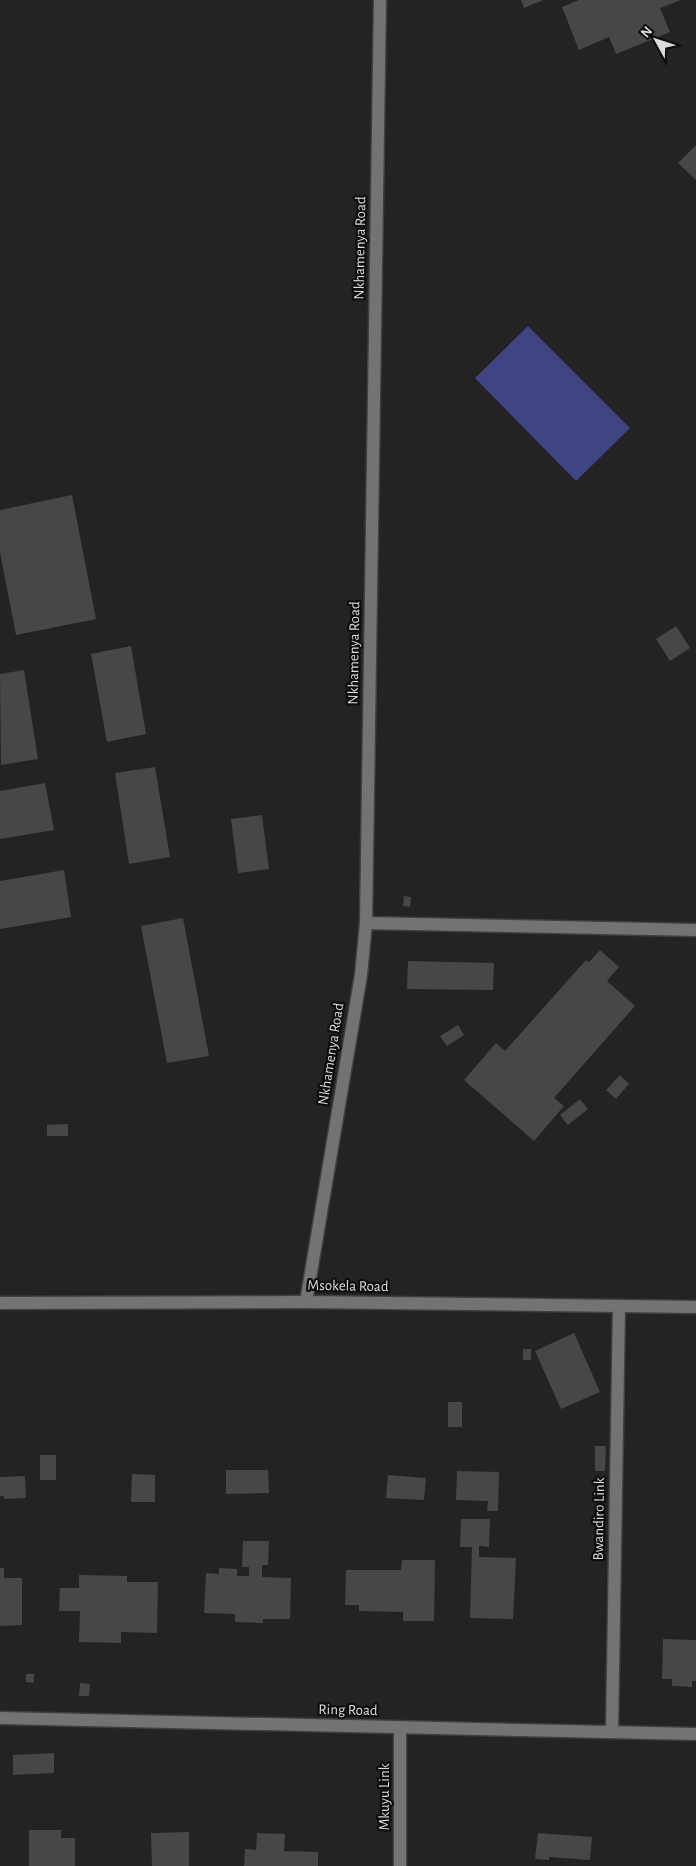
<svg xmlns="http://www.w3.org/2000/svg" width="696" height="1866" font-family="'Alegreya Sans',sans-serif">
<style>
.garden{fill:#404483}
.building{fill:#47474a}
.lines{fill:none;stroke-linecap:round;stroke-linejoin:round}
.minor-casing{stroke:#3e3f40;stroke-width:15}
.minor{stroke:#737376;stroke-width:12}
.labels{text-anchor:middle;dominant-baseline:central;stroke-width:4.5;stroke-linejoin:round;paint-order:stroke}
.street-label{font-size:15px;fill:#dcdcdd;stroke:#0d0d0e}
</style>
<rect width="100%" height="100%" fill="#232326"/>
<!-- garden -->
<polygon class="garden" points="528,326 630,428 576,481 475,378"/>
<!-- building -->
<g class="building">
<polygon points="521,0 543,0 524,8"/>
<polygon points="579,0 681,0 660,8 670,32 616,54 609,37 579,50 562,7"/>
<polygon points="696,145 696,180 678,163"/>
<polygon points="72,495 96,619 16,635 0,552 0,510"/>
<polygon points="676,626 690,648 670,661 656,639"/>
<polygon points="131,646 146,734 107,742 91,654"/>
<polygon points="24,670 38,759 1,765 0,674"/>
<polygon points="155,767 170,857 129,864 115,773"/>
<polygon points="45,783 54,830 0,839 0,791"/>
<polygon points="262,815 269,869 238,873 231,819"/>
<polygon points="64,870 71,917 0,929 0,881"/>
<polygon points="404,896 411,897 410,907 403,906"/>
<polygon points="183,918 209,1056 167,1063 141,926"/>
<polygon points="600,950 619,967 607,981 635,1006 554,1098 564,1106 534,1141 464,1080 496,1043 505,1051 586,960 589,962"/>
<polygon points="408,961 494,963 493,990 407,989"/>
<polygon points="458,1025 464,1035 447,1046 440,1036"/>
<polygon points="620,1075 629,1084 616,1099 606,1090"/>
<polygon points="580,1099 588,1109 568,1125 560,1115"/>
<polygon points="68,1124 68,1136 47,1136 47,1125"/>
<polygon points="574,1333 600,1392 561,1409 535,1351"/>
<rect x="523" y="1349" width="8" height="11"/>
<rect x="448" y="1402" width="14" height="25"/>
<polygon points="595,1446 606,1446 605,1471 595,1471"/>
<rect x="40" y="1455" width="16" height="25"/>
<polygon points="226,1470 268,1470 269,1493 226,1494"/>
<polygon points="457,1471 499,1472 498,1511 487,1511 488,1501 456,1500"/>
<polygon points="132,1474 155,1475 155,1502 131,1502"/>
<polygon points="388,1475 426,1478 424,1500 386,1498"/>
<polygon points="25,1476 26,1498 4,1499 4,1496 0,1496 0,1477"/>
<polygon points="461,1519 490,1519 489,1547 479,1546 479,1557 516,1558 513,1619 470,1618 472,1547 460,1547"/>
<polygon points="243,1541 269,1541 268,1565 262,1565 262,1577 291,1578 290,1619 263,1619 263,1623 235,1622 235,1614 204,1613 206,1573 219,1574 219,1568 237,1569 237,1576 249,1576 249,1567 242,1567"/>
<polygon points="402,1560 435,1560 434,1621 403,1621 403,1612 359,1611 359,1605 345,1605 346,1570 401,1570"/>
<polygon points="0,1568 4,1568 4,1578 22,1578 22,1625 0,1626"/>
<polygon points="79,1575 127,1576 127,1582 158,1582 157,1633 121,1632 121,1643 79,1642 80,1611 59,1611 60,1588 79,1588"/>
<polygon points="663,1639 696,1640 696,1681 692,1681 692,1687 672,1686 672,1679 662,1679"/>
<polygon points="26,1674 34,1674 34,1683 26,1682"/>
<polygon points="80,1683 90,1684 89,1696 79,1696"/>
<polygon points="54,1753 54,1773 13,1775 13,1755"/>
<polygon points="29,1830 61,1830 61,1838 75,1838 75,1866 29,1866"/>
<polygon points="189,1832 189,1866 152,1866 151,1833"/>
<polygon points="257,1833 285,1834 284,1851 318,1852 318,1866 244,1866 245,1849 256,1850"/>
<polygon points="538,1833 592,1837 590,1860 549,1857 549,1860 535,1859"/>
</g>
<g class="lines">
<!-- minor casing -->
<g class="minor-casing">
<g id="minor">
<polyline points="366,923 696,930"/>
<polyline points="306,1302 361,975 366,923 380,0"/>
<polyline points="0,1303 306,1302 696,1307"/>
<polyline points="0,1718 696,1734"/>
<polyline points="400,1728 400,1866"/>
<polyline points="612,1732 619,1306"/>
</g>
</g>
<!-- minor -->
<use href="#minor" class="minor"/>
</g>
<g class="labels">
<!-- street labels -->
<g class="street-label">
<text transform="translate(360 248) rotate(-89)">Nkhamenya Road</text>
<text transform="translate(354 653) rotate(-89)">Nkhamenya Road</text>
<text transform="translate(331 1054) rotate(-81)">Nkhamenya Road</text>
<text transform="translate(348 1286) rotate(1)">Msokela Road</text>
<text transform="translate(599 1519) rotate(-89)">Bwandiro Link</text>
<text transform="translate(348 1710) rotate(1)">Ring Road</text>
<text transform="translate(384 1797) rotate(-90)">Mkuyu Link</text>
</g>
</g>
<!-- north arrow -->
<g transform="translate(656 40) rotate(310)" stroke="#0d0d0e" stroke-width="4" paint-order="stroke">
<path d="M0-4L9 19L0 12L-9 19Z" fill="#dcdcdd"/>
<text y="-8" font-size="14" font-weight="bold" text-anchor="middle" fill="#dcdcdd">N</text>
</g>
</svg>
